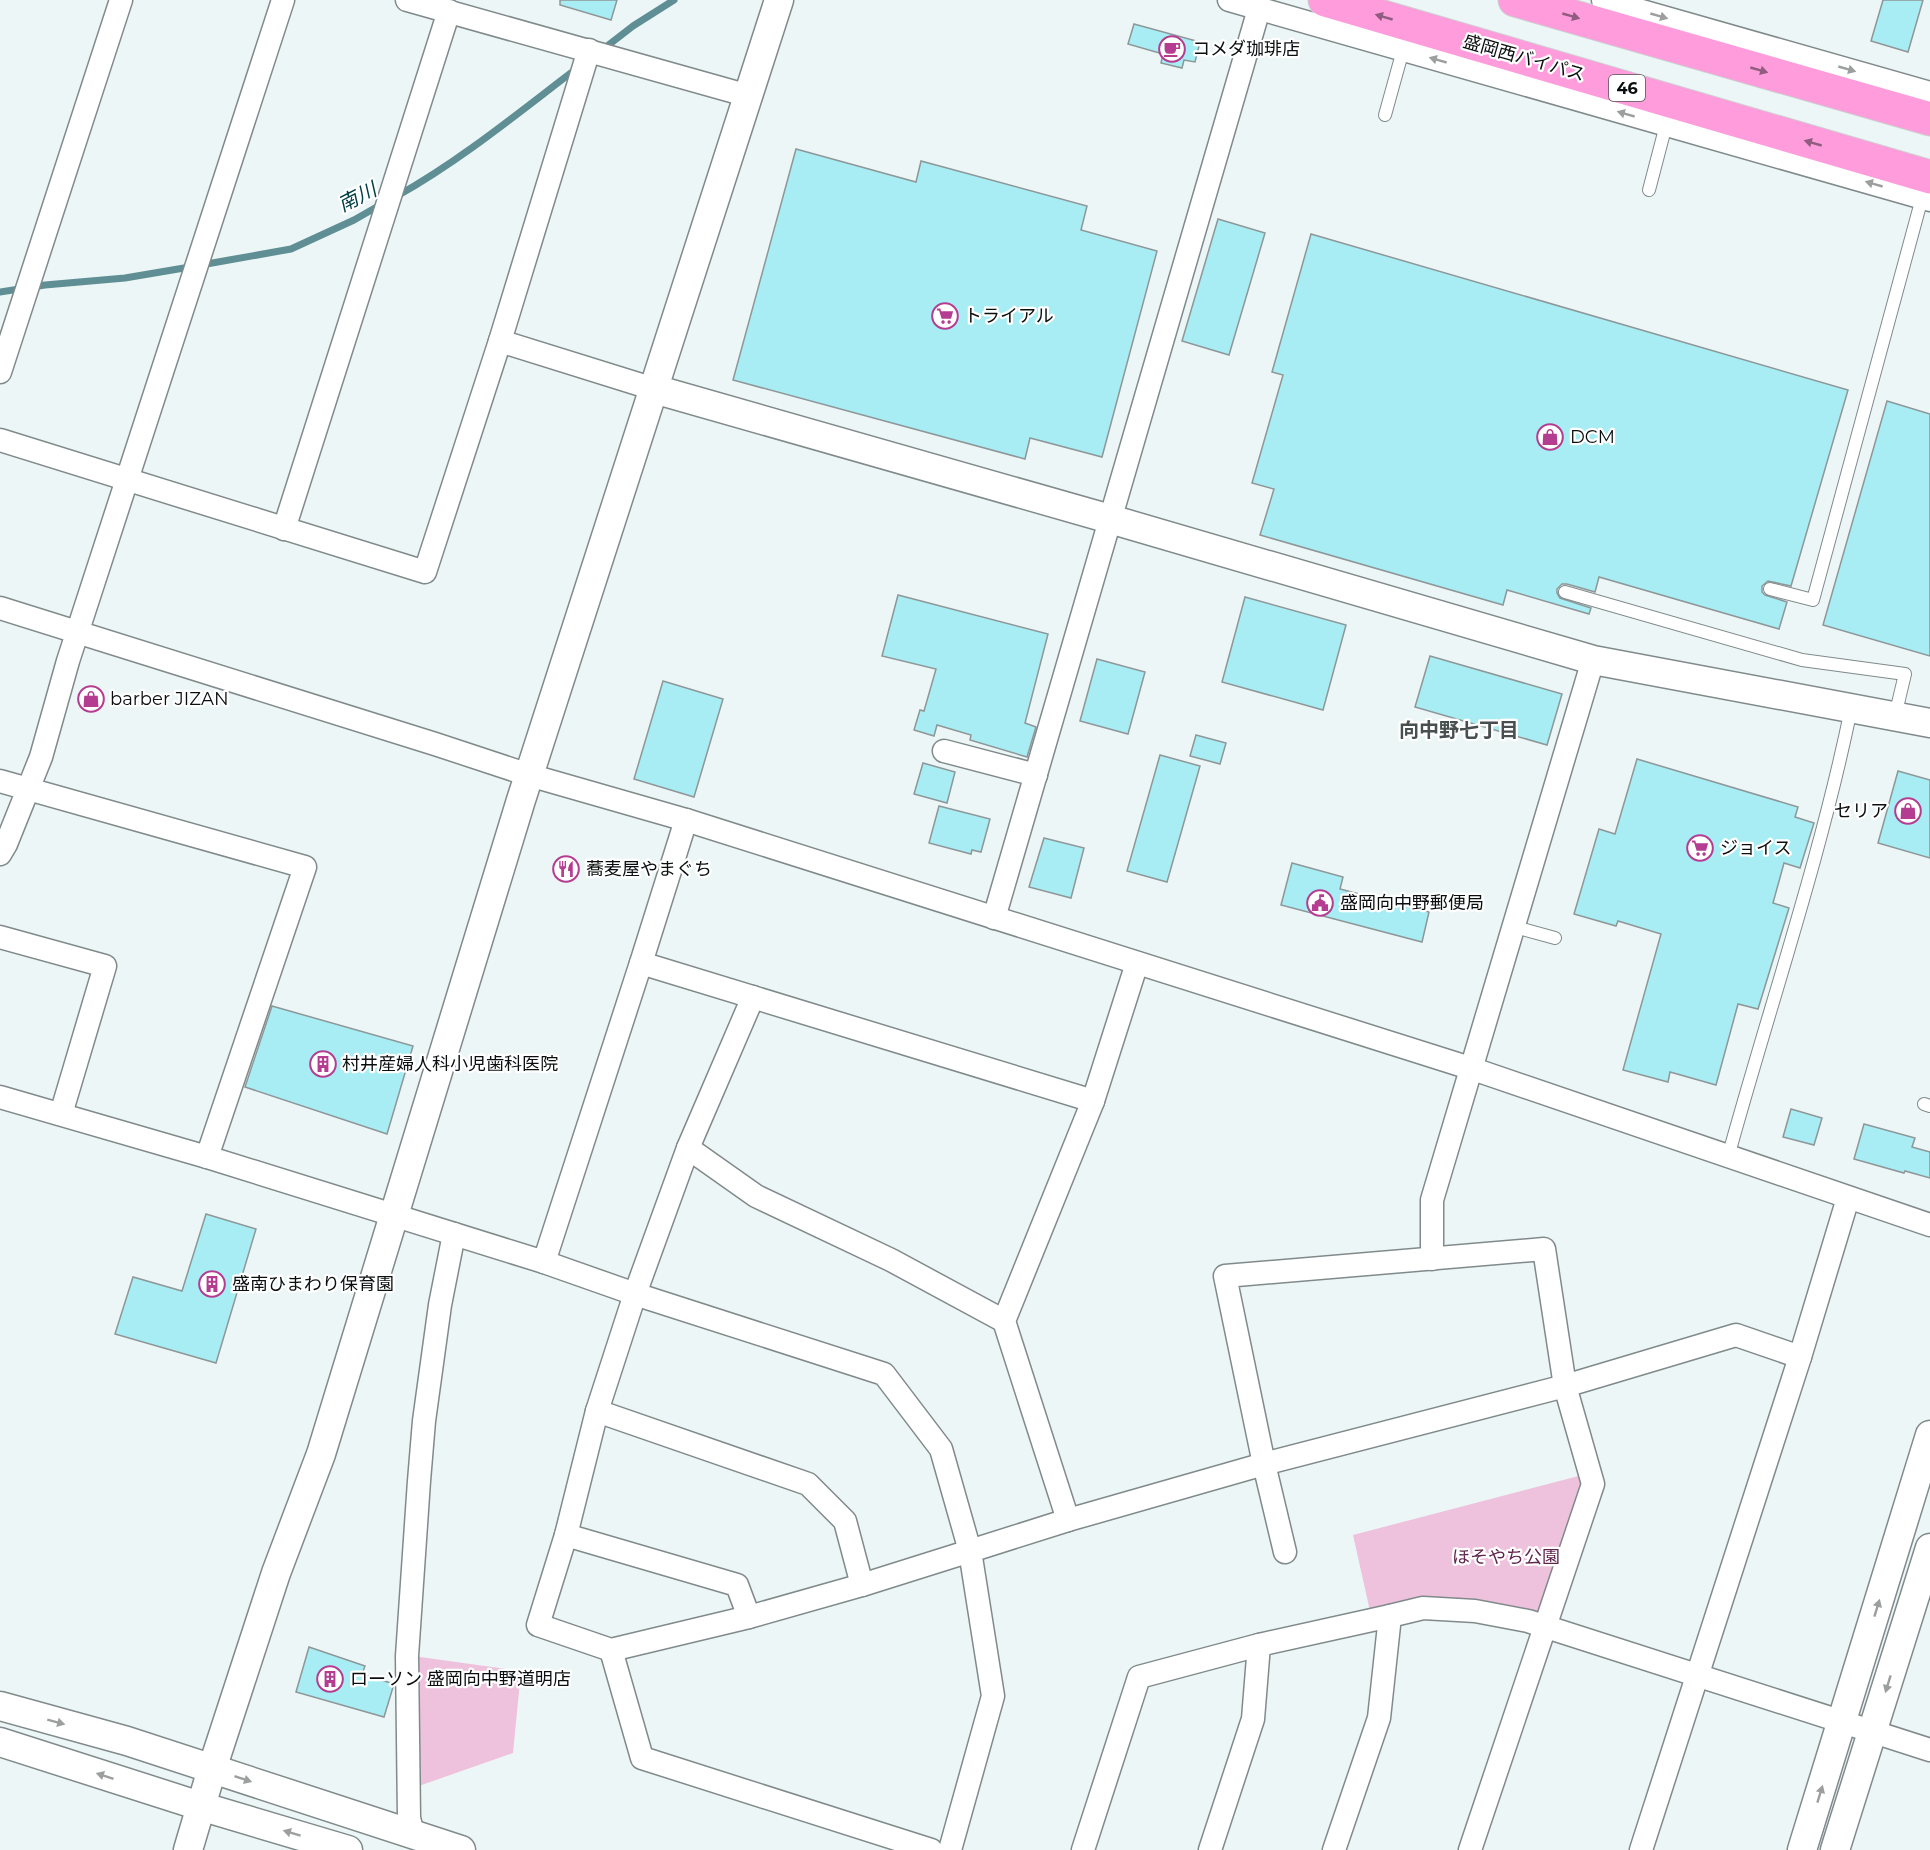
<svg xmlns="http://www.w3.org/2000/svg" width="1930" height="1850" font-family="Montserrat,'Noto Sans JP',sans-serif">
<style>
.green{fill:#eec1dc}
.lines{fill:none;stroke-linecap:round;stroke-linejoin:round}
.stream{stroke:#5f8f94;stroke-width:7}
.building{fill:#a8edf4;stroke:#8e9798;stroke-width:1.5}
.service-casing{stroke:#818a8b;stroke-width:14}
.minor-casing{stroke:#818a8b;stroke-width:25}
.tertiary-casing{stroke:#818a8b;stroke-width:31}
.trunk-casing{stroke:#cecfcf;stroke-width:35}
.service{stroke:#fff;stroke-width:12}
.minor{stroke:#fff;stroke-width:22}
.tertiary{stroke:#fff;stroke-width:28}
.trunk{stroke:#fe9cdc;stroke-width:33}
.oneway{fill:#905c7f}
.oneway2{fill:#9d9f9f}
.labels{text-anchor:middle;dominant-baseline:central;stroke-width:4.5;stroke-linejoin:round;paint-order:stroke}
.shield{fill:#fff;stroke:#545656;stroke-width:1.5}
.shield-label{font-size:16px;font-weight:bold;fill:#0a0e0e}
.poi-label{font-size:18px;fill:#0a0e0e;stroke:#fff;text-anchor:start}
.street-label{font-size:18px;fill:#0a0e0e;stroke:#fff}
.park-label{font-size:18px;fill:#5f254c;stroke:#fff}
.water-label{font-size:20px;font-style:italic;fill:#004046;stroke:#fff}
.neighbourhood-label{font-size:20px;font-weight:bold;fill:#474f50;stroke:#fff}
</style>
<rect width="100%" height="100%" fill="#edf6f7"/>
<!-- green -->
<g class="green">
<polygon points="1590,1473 1546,1627 1475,1611 1372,1620 1353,1535"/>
<polygon points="413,1656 521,1671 513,1753 413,1788"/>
</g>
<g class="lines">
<!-- stream -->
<g class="stream">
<polyline points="602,50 633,26 674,0"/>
<path d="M397,196C461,160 518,113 576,69"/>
<polyline points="201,265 291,249 354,220 382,204"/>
<polyline points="0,292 45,285 125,278 190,267"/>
</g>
</g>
<!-- building -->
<g class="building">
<polygon points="560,0 617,0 611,20 560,5"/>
<polygon points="1883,0 1923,0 1908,52 1871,41"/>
<polygon points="1134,24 1200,42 1195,62 1184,60 1182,68 1161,63 1163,54 1128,44"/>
<polygon points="796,149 916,182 921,161 1087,206 1081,230 1157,251 1102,457 1030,438 1025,459 733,380"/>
<polygon points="1218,219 1265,233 1229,355 1182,341"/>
<polygon points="1311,234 1848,390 1791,586 1768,581 1762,586 1762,592 1765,595 1787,602 1779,629 1599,577 1595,592 1567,584 1562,584 1557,589 1557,593 1560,598 1591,608 1589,614 1507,590 1503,605 1260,535 1274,489 1252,483 1283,375 1272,372"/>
<polygon points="1887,401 1930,414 1930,656 1823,625"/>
<polygon points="898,595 1048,634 1025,723 1036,727 1027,757 970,740 971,735 937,725 934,736 914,730 920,710 924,711 936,669 882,656"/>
<polygon points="1245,597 1346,625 1323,710 1222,682"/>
<polygon points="1430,656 1562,694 1547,745 1415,707"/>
<polygon points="1097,659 1145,672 1128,734 1080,721"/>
<polygon points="663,681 723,699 694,797 634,779"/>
<polygon points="1196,735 1226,743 1220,764 1190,756"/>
<polygon points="1160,755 1200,766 1167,882 1127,871"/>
<polygon points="1637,759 1798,807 1795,817 1814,823 1800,868 1784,863 1773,903 1789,908 1758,1009 1738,1004 1716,1085 1670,1072 1668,1082 1623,1070 1661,934 1618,921 1616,926 1574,914 1599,829 1615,834"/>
<polygon points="923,763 955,772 947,803 914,794"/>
<polygon points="1898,771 1930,780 1930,858 1878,843"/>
<polygon points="939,806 990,819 981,852 972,850 971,854 929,843"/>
<polygon points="1044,838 1084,848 1071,898 1029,887"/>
<polygon points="1292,863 1343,877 1340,889 1429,912 1422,942 1281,905"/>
<polygon points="272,1006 413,1046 387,1134 245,1087"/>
<polygon points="1791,1109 1822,1118 1814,1145 1783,1137"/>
<polygon points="1864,1124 1915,1138 1912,1147 1930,1152 1930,1178 1905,1171 1904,1173 1854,1159"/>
<polygon points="206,1214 256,1229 216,1363 115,1334 133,1277 182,1291"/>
<polygon points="309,1647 365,1666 362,1674 394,1684 384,1717 296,1692"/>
</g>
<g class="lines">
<!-- service casing -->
<g class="service-casing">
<g id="service">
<polyline points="1385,115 1403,50"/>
<polyline points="1649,190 1666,125"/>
<polyline points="1770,589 1813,600 1922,198"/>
<polyline points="1565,592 1802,660 1905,674 1895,716"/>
<polyline points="1515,927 1555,938"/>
<polyline points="1924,1104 1930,1106"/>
<path d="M1728,1157C1769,1008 1820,860 1851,709"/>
</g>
</g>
<!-- minor casing -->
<g class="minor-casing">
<g id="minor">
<polyline points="407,0 749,96"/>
<polyline points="1229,0 1930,200"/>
<polyline points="1603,0 1930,93"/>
<polyline points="500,341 654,389"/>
<polyline points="0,372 121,0"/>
<polyline points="0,440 425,572 500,341 589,50"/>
<polyline points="284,529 449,11"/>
<polyline points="0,608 435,744 529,775 686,820 1473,1069 1930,1225"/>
<polyline points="944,751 1036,775"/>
<polyline points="0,781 305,867 207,1157"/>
<polyline points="686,820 641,963 1093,1101"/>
<polyline points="0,854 6,844 41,757 68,661 283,0"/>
<polyline points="994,918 1259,9"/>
<polyline points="0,937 105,966 61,1114"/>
<polyline points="1137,963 1093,1101 1004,1321 1068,1520 1264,1464 1565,1386 1736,1335 1800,1357"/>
<polyline points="0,1097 207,1157 544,1262 641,963"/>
<polyline points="688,1148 756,1196 891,1260 1004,1321"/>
<polyline points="1432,1259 1432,1200 1593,660"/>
<polyline points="544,1262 635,1294 884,1374 941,1449 970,1551 862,1585 749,1617 611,1650 538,1625 566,1535 597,1411 635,1294 688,1148 753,997"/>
<polyline points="597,1411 808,1484 845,1521 862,1585"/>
<polyline points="566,1535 737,1585 749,1617"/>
<polyline points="1285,1552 1264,1464 1225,1276 1544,1249 1565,1386 1593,1484 1470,1850"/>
<polyline points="611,1650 642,1758 931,1850"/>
<polyline points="413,1834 409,1818 407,1656 419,1481 424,1421 440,1305 454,1234"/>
<polyline points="950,1850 993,1696 970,1551 1068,1520"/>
<polyline points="1083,1850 1139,1677 1259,1645"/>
<polyline points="1210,1850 1253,1719 1259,1645 1390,1616"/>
<polyline points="1334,1850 1379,1718 1390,1616 1423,1608 1475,1611 1528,1621 1930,1750"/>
<polyline points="1641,1850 1800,1357 1848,1198"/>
</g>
</g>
<!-- tertiary casing -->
<g class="tertiary-casing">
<g id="tertiary">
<polyline points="654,389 1110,519 1593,660 1930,723"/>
<polyline points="0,1706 127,1741 461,1850"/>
<polyline points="0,1742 200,1806 348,1850"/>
<polyline points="188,1850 212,1769 276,1573 321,1454 521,800 779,0"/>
<polyline points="1802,1850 1930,1435"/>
<polyline points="1835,1850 1930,1548"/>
</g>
</g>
<!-- trunk casing -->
<g class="trunk-casing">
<g id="trunk">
<polyline points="1325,0 1930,177"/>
<polyline points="1515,0 1930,119"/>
</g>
</g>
<!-- service -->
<use href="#service" class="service"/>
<!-- minor -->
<use href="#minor" class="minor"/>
<!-- tertiary -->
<use href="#tertiary" class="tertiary"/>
<!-- trunk -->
<use href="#trunk" class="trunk"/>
</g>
<!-- one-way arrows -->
<defs><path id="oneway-solid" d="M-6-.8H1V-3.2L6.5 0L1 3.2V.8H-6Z" transform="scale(1.5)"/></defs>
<g class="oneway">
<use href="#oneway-solid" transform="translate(1571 16) rotate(16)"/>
<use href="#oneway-solid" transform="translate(1384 17) rotate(-164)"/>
<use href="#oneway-solid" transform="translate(1759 70) rotate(16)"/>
<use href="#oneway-solid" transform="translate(1813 143) rotate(-164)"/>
</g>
<g class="oneway2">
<use href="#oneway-solid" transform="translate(1659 16) rotate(16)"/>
<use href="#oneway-solid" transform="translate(1438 60) rotate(-164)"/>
<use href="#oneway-solid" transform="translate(1847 69) rotate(16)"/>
<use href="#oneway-solid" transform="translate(1626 114) rotate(-164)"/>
<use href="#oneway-solid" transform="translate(1874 184) rotate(-164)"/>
<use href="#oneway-solid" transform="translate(1877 1608) rotate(-73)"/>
<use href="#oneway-solid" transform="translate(1888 1684) rotate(107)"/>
<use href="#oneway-solid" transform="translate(56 1722) rotate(15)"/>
<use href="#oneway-solid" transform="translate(105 1776) rotate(-162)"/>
<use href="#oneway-solid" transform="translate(243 1779) rotate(18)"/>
<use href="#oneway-solid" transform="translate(1820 1794) rotate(-73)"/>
<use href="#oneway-solid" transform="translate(292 1833) rotate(-163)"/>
</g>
<!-- icons -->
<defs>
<g id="cafe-ring" transform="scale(1.35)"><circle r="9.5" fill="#fff" stroke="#b53d91" stroke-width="1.5"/><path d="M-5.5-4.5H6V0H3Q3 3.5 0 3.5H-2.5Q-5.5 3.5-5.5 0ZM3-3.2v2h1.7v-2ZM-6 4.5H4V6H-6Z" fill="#b53d91"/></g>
<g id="supermarket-ring" transform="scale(1.35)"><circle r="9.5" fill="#fff" stroke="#b53d91" stroke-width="1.5"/><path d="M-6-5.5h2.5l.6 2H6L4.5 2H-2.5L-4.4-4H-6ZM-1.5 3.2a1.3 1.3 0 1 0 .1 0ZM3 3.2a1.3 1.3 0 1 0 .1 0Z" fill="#b53d91"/></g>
<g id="shop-ring" transform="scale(1.35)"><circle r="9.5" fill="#fff" stroke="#b53d91" stroke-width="1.5"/><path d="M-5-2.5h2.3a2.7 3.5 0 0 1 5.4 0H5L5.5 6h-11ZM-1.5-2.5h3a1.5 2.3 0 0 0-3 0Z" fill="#b53d91"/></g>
<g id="restaurant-ring" transform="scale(1.35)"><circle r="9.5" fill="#fff" stroke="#b53d91" stroke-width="1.5"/><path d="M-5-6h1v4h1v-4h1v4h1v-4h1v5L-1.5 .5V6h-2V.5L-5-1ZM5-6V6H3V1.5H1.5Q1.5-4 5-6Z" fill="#b53d91"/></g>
<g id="civic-ring" transform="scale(1.35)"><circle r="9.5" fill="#fff" stroke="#b53d91" stroke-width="1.5"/><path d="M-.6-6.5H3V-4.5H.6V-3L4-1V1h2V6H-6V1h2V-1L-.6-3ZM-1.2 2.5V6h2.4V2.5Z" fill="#b53d91"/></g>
<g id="building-ring" transform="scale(1.35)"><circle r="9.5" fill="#fff" stroke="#b53d91" stroke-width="1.5"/><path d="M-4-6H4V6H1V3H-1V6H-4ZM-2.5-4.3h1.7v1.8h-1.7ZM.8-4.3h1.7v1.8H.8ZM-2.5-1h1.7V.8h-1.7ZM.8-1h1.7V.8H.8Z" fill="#b53d91"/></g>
</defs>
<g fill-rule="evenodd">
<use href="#cafe-ring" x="1172" y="49"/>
<use href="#supermarket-ring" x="945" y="316"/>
<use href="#shop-ring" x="1550" y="437"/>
<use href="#shop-ring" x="91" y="699"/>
<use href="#shop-ring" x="1908" y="811"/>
<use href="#supermarket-ring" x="1700" y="848"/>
<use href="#restaurant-ring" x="566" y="869"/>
<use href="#civic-ring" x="1320" y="903"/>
<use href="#building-ring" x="323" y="1064"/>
<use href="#building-ring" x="212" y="1284"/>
<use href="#building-ring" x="330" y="1679"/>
</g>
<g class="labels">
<!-- shield labels -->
<rect class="shield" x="1609" y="75" width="36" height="26" rx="4.5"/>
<g class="shield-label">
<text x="1627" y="88">46</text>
</g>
<!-- poi labels -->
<g class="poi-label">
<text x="1192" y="49">コメダ珈琲店</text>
<text x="964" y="316">トライアル</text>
<text x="1570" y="437">DCM</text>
<text x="110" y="699">barber JIZAN</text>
<text x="1888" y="811" text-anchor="end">セリア</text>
<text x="1720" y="848">ジョイス</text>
<text x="586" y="869">蕎麦屋やまぐち</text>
<text x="1340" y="903">盛岡向中野郵便局</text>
<text x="342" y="1064">村井産婦人科小児歯科医院</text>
<text x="232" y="1284">盛南ひまわり保育園</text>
<text x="350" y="1679">ローソン 盛岡向中野道明店</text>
</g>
<!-- street labels -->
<g class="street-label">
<text transform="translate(1524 58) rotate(16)">盛岡西バイパス</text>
</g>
<!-- park labels -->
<g class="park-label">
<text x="1506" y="1557">ほそやち公園</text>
</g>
<!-- water labels -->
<g class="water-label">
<text transform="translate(357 197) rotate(-27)">南川</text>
</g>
<!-- neighbourhood labels -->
<g class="neighbourhood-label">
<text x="1459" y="730">向中野七丁目</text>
</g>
</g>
</svg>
